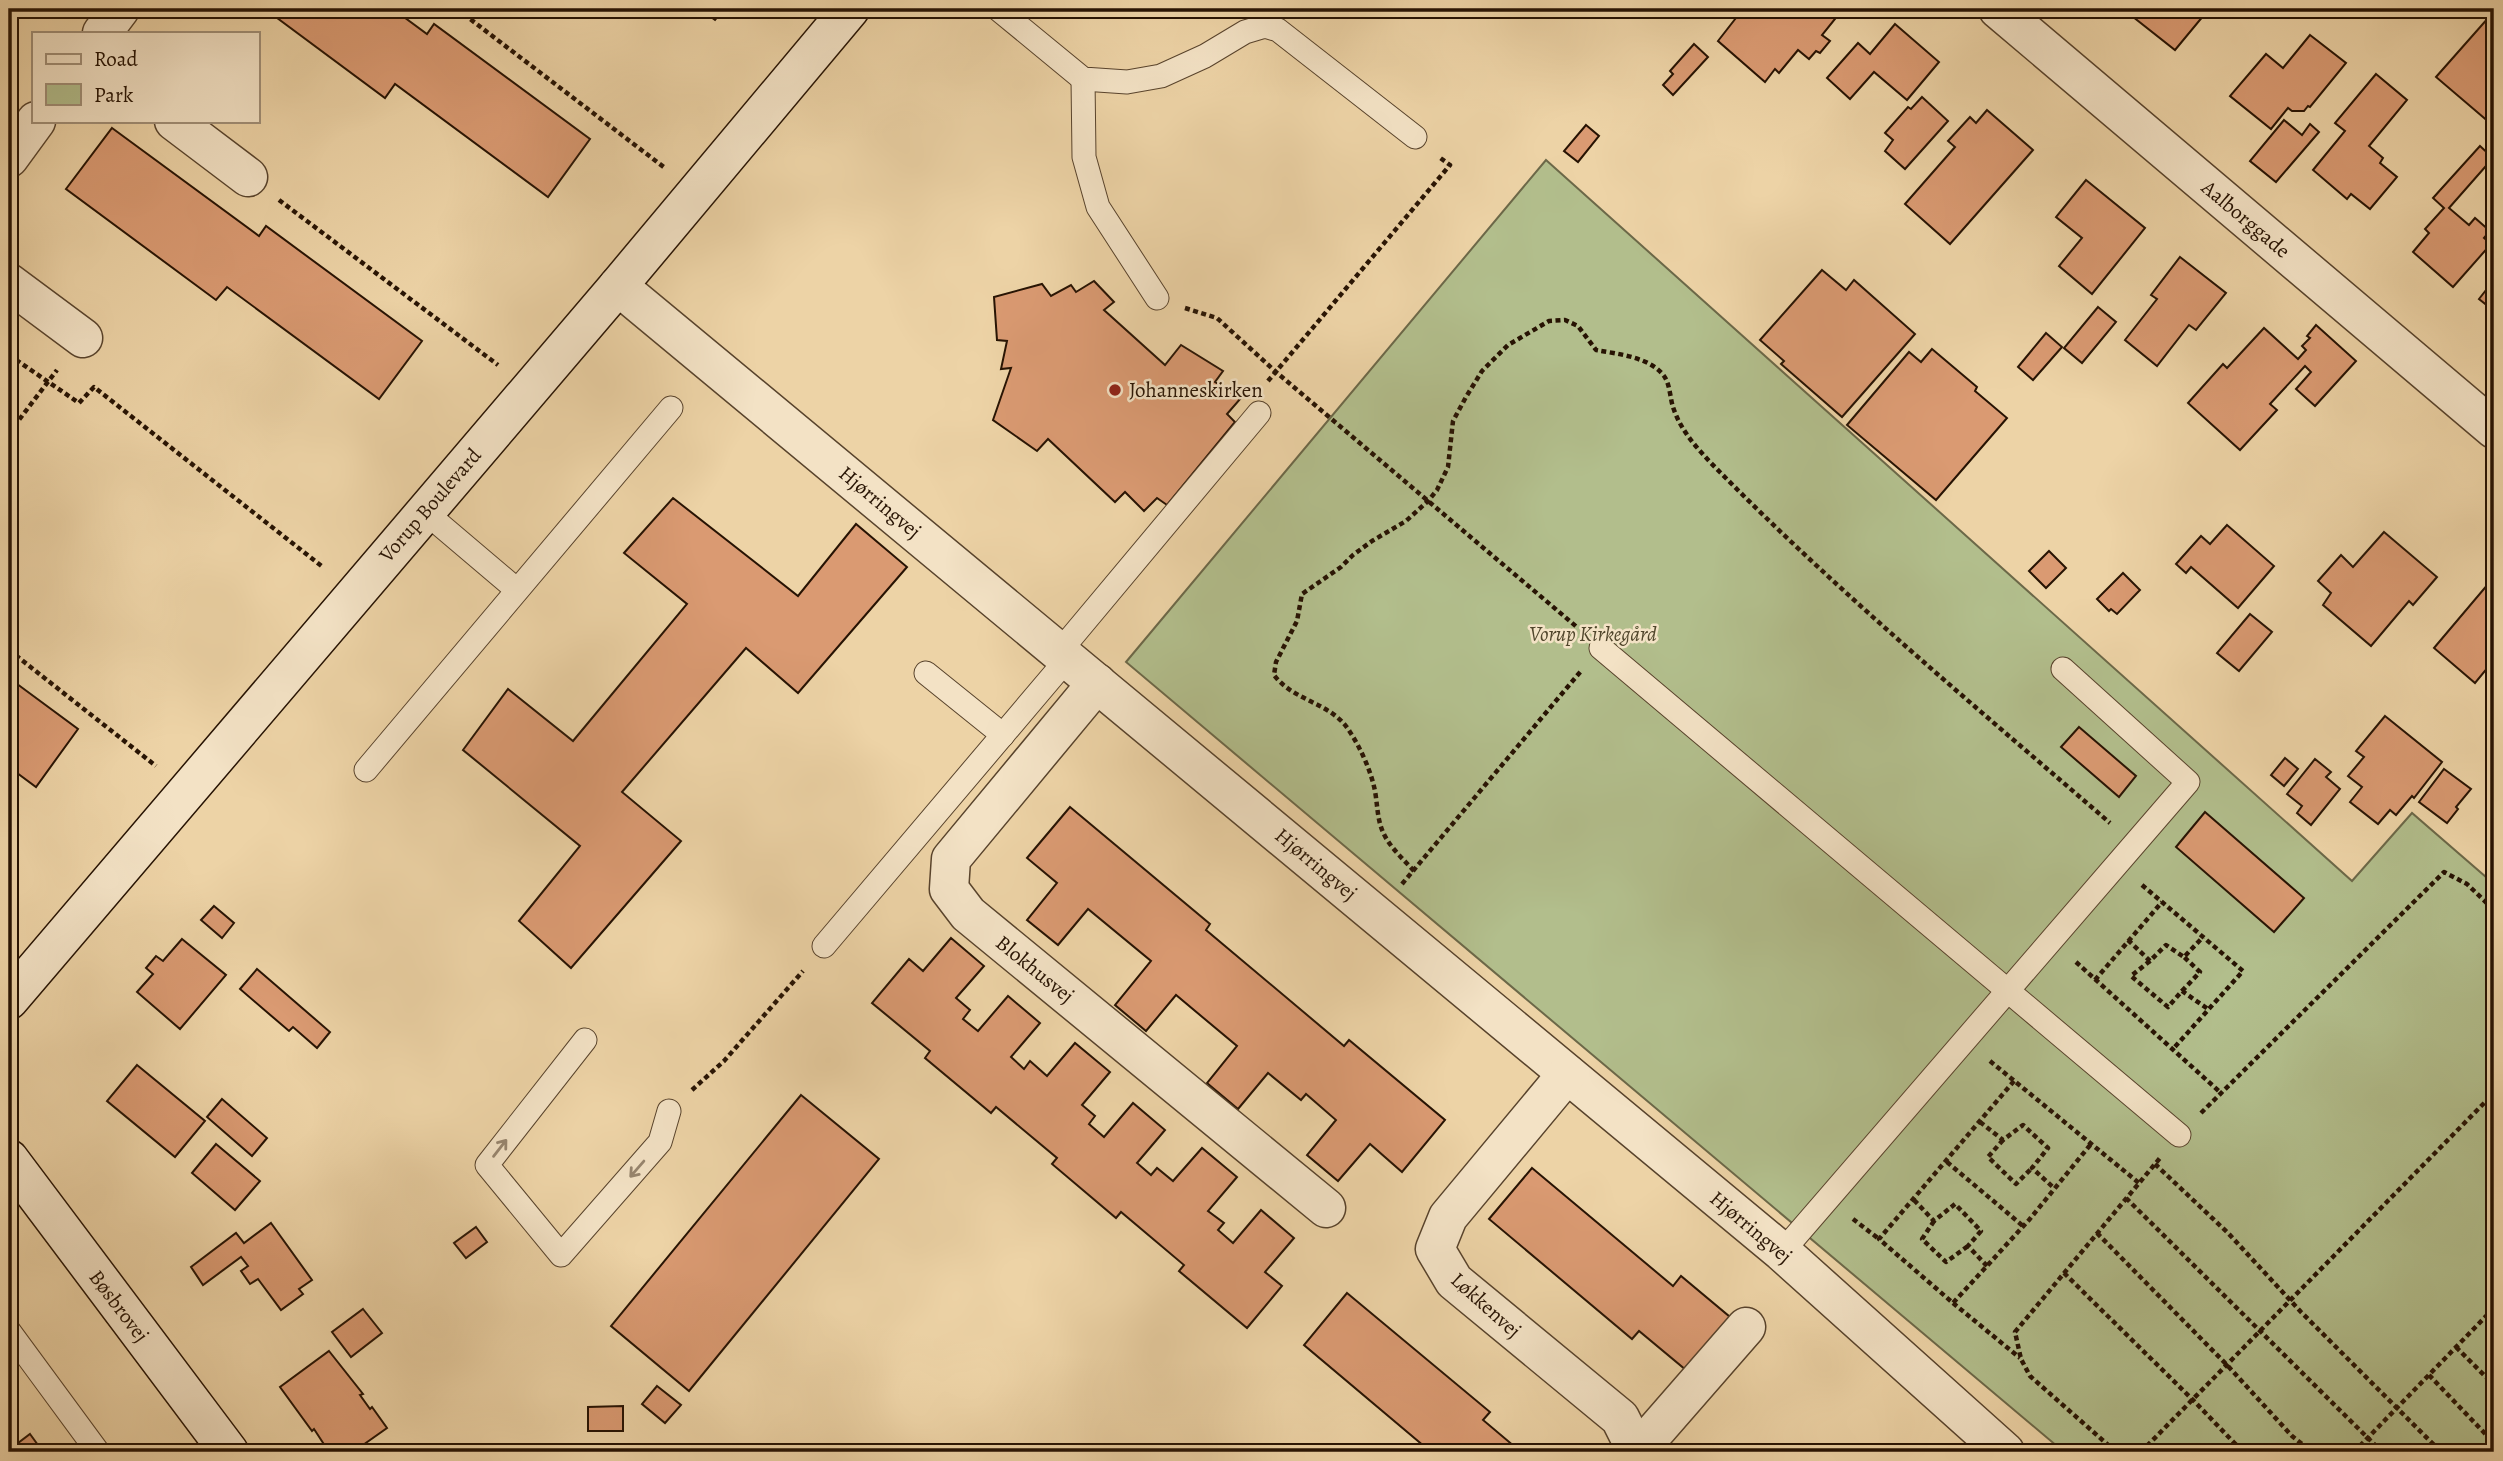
<svg xmlns="http://www.w3.org/2000/svg" width="2503" height="1461" font-family="Alegreya,serif">
<style>
.green{fill:#b2be8c;stroke:#6c6848;stroke-width:2}
.building{fill:#da9a72;stroke:#271303;stroke-width:2}
.lines{fill:none;stroke-linecap:round;stroke-linejoin:round}
.lane-casing{stroke:#58432c;stroke-width:25}
.street-casing{stroke:#58432c;stroke-width:41}
.secondary-casing{stroke:#271303;stroke-width:41}
.path{stroke:#271303;stroke-width:4.5;stroke-dasharray:5 3.5;stroke-linecap:butt}
.lane{stroke:#f3e2c5;stroke-width:23}
.street{stroke:#f3e2c5;stroke-width:38}
.secondary{stroke:#f3e2c5;stroke-width:38}
.oneway{stroke:#97856e}
.poi-dot{fill:#8f2418;stroke:#f3e2c5;stroke-width:2.5}
.labels{text-anchor:middle;dominant-baseline:central;stroke-width:5;stroke-linejoin:round;paint-order:stroke}
.street-label{font-size:21px;fill:#271303;stroke:#f3e2c5}
.poi-label{font-size:21px;fill:#271303;stroke:#f3e2c5;text-anchor:start}
.park-label{font-size:21px;font-style:italic;fill:#51462c;stroke:#f3e2c5}
</style>
<rect width="100%" height="100%" fill="#edd3a6"/>
<filter id="stains"><feTurbulence type="fractalNoise" baseFrequency=".00286" numOctaves="4"/><feColorMatrix values="0 0 0 0 .2 0 0 0 0 .09 0 0 0 0 .02 0 0 0 .5 -.17"/></filter>
<radialGradient id="worn" r=".72"><stop offset=".6" stop-color="#630" stop-opacity="0"/><stop offset="1" stop-color="#630" stop-opacity=".3"/></radialGradient>
<!-- green -->
<polygon class="green" points="1546,160 2352,881 2412,813 2494,884 2494,1452 2064,1452 1126,662"/>
<!-- building -->
<g class="building">
<polygon points="265,9 393,9 427,34 434,24 590,139 548,197 395,84 385,98"/>
<polygon points="700,9 724,9 715,20"/>
<polygon points="1743,9 1750,9 1761,17 1768,9 1843,9 1822,35 1830,41 1820,53 1816,51 1809,59 1798,50 1779,73 1775,69 1765,82 1718,41"/>
<polygon points="2123,9 2209,9 2175,50"/>
<polygon points="2489,17 2494,22 2494,117 2490,123 2436,77"/>
<polygon points="1895,24 1939,62 1907,100 1874,72 1850,99 1827,78 1858,43 1870,54"/>
<polygon points="2310,35 2346,63 2310,107 2308,106 2304,111 2292,111 2288,108 2271,129 2230,96 2266,54 2283,68"/>
<polygon points="1694,44 1708,57 1673,95 1663,85 1673,74 1670,71"/>
<polygon points="2376,74 2407,100 2369,146 2383,158 2380,163 2397,177 2370,209 2351,194 2347,199 2313,170 2345,131 2335,123"/>
<polygon points="1922,97 1948,121 1905,169 1885,151 1893,140 1885,133 1908,107 1911,109"/>
<polygon points="1987,110 2033,150 1950,244 1905,204 1955,147 1948,141 1970,117 1976,123"/>
<polygon points="2284,120 2302,135 2310,124 2319,132 2276,182 2250,161"/>
<polygon points="1586,125 1599,136 1578,162 1564,151"/>
<polygon points="112,128 259,236 266,226 422,341 379,399 227,287 216,300 66,189"/>
<polygon points="2480,146 2493,158 2449,208 2469,225 2475,218 2490,231 2484,238 2491,244 2453,287 2413,252 2429,233 2425,229 2444,208 2433,198"/>
<polygon points="2086,180 2145,228 2092,294 2059,266 2082,238 2056,217"/>
<polygon points="2180,257 2226,293 2196,330 2189,325 2157,366 2125,340 2157,299 2151,295"/>
<polygon points="1822,270 1846,290 1854,280 1915,334 1842,417 1781,364 1784,361 1760,340"/>
<polygon points="2494,280 2494,311 2479,299"/>
<polygon points="1094,281 1114,302 1104,310 1165,365 1181,345 1223,371 1215,382 1241,398 1227,414 1235,422 1167,505 1157,498 1144,511 1125,492 1115,502 1048,439 1037,451 993,420 1011,368 1001,369 1007,341 997,340 994,297 1042,284 1051,296 1071,285 1076,292"/>
<polygon points="2098,307 2116,322 2082,363 2064,348"/>
<polygon points="2316,325 2356,361 2315,406 2296,389 2311,372 2305,366 2270,404 2277,410 2240,450 2188,403 2223,364 2227,368 2264,328 2298,359 2306,350 2302,346 2310,338 2307,336"/>
<polygon points="2046,333 2062,347 2033,380 2018,367"/>
<polygon points="1932,349 1977,387 1975,391 2007,418 1936,500 1847,425 1909,352 1921,362"/>
<polygon points="673,498 798,596 856,524 907,567 798,693 746,648 622,792 681,841 571,968 519,921 580,846 463,750 508,689 573,741 687,604 624,553"/>
<polygon points="2227,525 2274,566 2238,608 2191,567 2186,573 2176,564 2201,536 2210,544"/>
<polygon points="2384,532 2437,577 2413,605 2409,601 2371,646 2323,605 2331,593 2318,581 2341,555 2353,567"/>
<polygon points="2049,551 2066,568 2046,588 2029,571"/>
<polygon points="2123,573 2140,590 2117,614 2111,609 2109,611 2097,599"/>
<polygon points="2494,577 2494,660 2475,683 2434,648"/>
<polygon points="2250,614 2272,632 2239,671 2217,653"/>
<polygon points="9,678 78,729 36,787 9,767"/>
<polygon points="2385,716 2442,762 2414,798 2412,796 2396,815 2390,810 2378,824 2350,802 2362,787 2348,776 2364,757 2356,751"/>
<polygon points="2079,727 2136,776 2119,797 2061,747"/>
<polygon points="2285,758 2298,769 2284,786 2271,775"/>
<polygon points="2315,759 2331,772 2326,777 2340,789 2311,825 2297,813 2302,806 2287,794"/>
<polygon points="2444,769 2471,789 2456,807 2458,809 2447,823 2419,802"/>
<polygon points="1070,807 1210,924 1206,930 1344,1046 1349,1040 1445,1120 1402,1172 1370,1144 1338,1181 1307,1155 1336,1120 1306,1094 1301,1100 1268,1073 1238,1109 1207,1083 1237,1046 1176,995 1146,1031 1115,1005 1151,961 1088,909 1058,945 1027,920 1057,883 1027,858"/>
<polygon points="2205,812 2304,898 2274,932 2176,847"/>
<polygon points="214,906 234,923 222,938 201,920"/>
<polygon points="951,938 984,966 956,998 970,1010 963,1019 978,1031 1008,996 1040,1023 1011,1057 1024,1069 1030,1061 1047,1076 1075,1043 1110,1072 1082,1105 1095,1116 1089,1124 1104,1137 1133,1103 1165,1130 1137,1163 1151,1175 1157,1168 1173,1181 1202,1148 1237,1177 1208,1211 1224,1223 1218,1230 1233,1243 1261,1210 1294,1238 1265,1272 1282,1286 1247,1328 1179,1271 1184,1265 1121,1212 1116,1218 1052,1164 1057,1158 996,1107 991,1113 925,1058 930,1051 872,1003 909,959 923,971"/>
<polygon points="182,939 226,975 180,1029 137,992 153,974 146,968 156,956 163,961"/>
<polygon points="257,969 330,1032 317,1048 293,1027 289,1031 240,989"/>
<polygon points="137,1065 205,1121 175,1157 107,1101"/>
<polygon points="801,1095 879,1159 689,1391 611,1326"/>
<polygon points="222,1099 267,1138 252,1156 207,1117"/>
<polygon points="216,1144 260,1181 235,1210 192,1173"/>
<polygon points="1532,1168 1673,1286 1681,1276 1730,1317 1686,1370 1639,1331 1632,1339 1489,1219"/>
<polygon points="271,1223 312,1280 299,1289 303,1294 281,1310 258,1279 250,1284 241,1271 248,1266 241,1257 203,1285 191,1267 236,1233 244,1243"/>
<polygon points="476,1227 487,1242 466,1258 454,1243"/>
<polygon points="1347,1293 1490,1412 1483,1420 1521,1452 1431,1452 1304,1345"/>
<polygon points="363,1309 382,1333 351,1357 332,1332"/>
<polygon points="329,1351 363,1394 360,1395 370,1409 372,1407 387,1428 353,1452 329,1452 314,1429 312,1431 280,1387"/>
<polygon points="657,1386 681,1405 665,1423 642,1404"/>
<polygon points="623,1406 623,1431 588,1431 588,1407"/>
<polygon points="30,1434 43,1452 9,1452 9,1439 14,1446"/>
</g>
<g class="lines">
<!-- lane casing -->
<g class="lane-casing">
<g id="lane">
<polyline points="998,9 1083,79 1127,82 1161,76 1205,56 1245,32 1265,26 1278,30 1415,137"/>
<polyline points="1083,79 1084,157 1098,207 1157,298"/>
<polyline points="425,512 517,590"/>
<polyline points="1601,648 2179,1135"/>
<polyline points="1060,651 1259,413"/>
<polyline points="926,673 1003,735"/>
<polyline points="366,770 671,408"/>
<polyline points="824,946 1068,658"/>
<polyline points="585,1040 487,1165 561,1255 660,1142 669,1111"/>
<polyline points="1782,1252 2188,782 2063,669"/>
<polyline points="9,1331 98,1452"/>
</g>
</g>
<!-- street casing -->
<g class="street-casing">
<g id="street">
<polyline points="1998,9 2494,429"/>
<polyline points="102,33 120,9"/>
<polyline points="174,121 248,177"/>
<polyline points="9,158 36,121"/>
<polyline points="9,283 83,338"/>
<polyline points="618,286 1782,1252 2005,1452"/>
<polyline points="1097,683 951,859 949,889 968,914 1326,1208"/>
<polyline points="1567,1074 1448,1217 1435,1249 1454,1281 1620,1418 1637,1452"/>
<polyline points="1637,1452 1746,1327"/>
</g>
</g>
<!-- secondary casing -->
<g class="secondary-casing">
<g id="secondary">
<polyline points="9,1000 618,286 850,9"/>
<polyline points="9,1159 229,1452"/>
</g>
</g>
<!-- path -->
<g class="path">
<polyline points="457,9 665,168"/>
<polyline points="279,200 498,365"/>
<polyline points="1185,308 1217,318 1276,372 1578,628"/>
<polyline points="9,355 79,403 94,387 324,568"/>
<polyline points="1268,381 1450,165 1439,157"/>
<polyline points="9,433 57,370"/>
<polyline points="9,650 156,766"/>
<path d="M1414,871C1404,860 1393,850 1386,838C1377,823 1378,808 1375,791C1371,771 1361,749 1350,732C1332,702 1294,702 1274,675L1276,662L1297,621L1302,594L1341,567L1353,555L1372,541L1406,521L1428,501L1437,490L1448,467L1453,421L1466,397L1482,371L1508,345L1549,321L1565,320L1578,326L1596,350C1618,354 1650,357 1664,376C1670,384 1670,398 1673,407C1680,429 1695,446 1711,463C1836,591 1975,706 2110,823"/>
<polyline points="1402,884 1581,671"/>
<polyline points="2142,885 2243,971 2173,1049"/>
<polyline points="2128,940 2150,961 2166,945 2184,957 2203,937"/>
<polyline points="2150,961 2131,976 2168,1007 2182,991 2208,1009"/>
<polyline points="2076,962 2221,1093"/>
<polyline points="2095,980 2162,902"/>
<polyline points="2182,991 2200,972 2184,957"/>
<polyline points="1990,1061 2139,1183"/>
<polyline points="2014,1081 1879,1239 1953,1303 2029,1220 2091,1144"/>
<polyline points="692,1090 724,1061 803,971"/>
<polyline points="2201,1113 2444,872 2467,884 2494,910"/>
<polyline points="1980,1122 2003,1140 2023,1125 2048,1148 2032,1168 2054,1188"/>
<polyline points="2003,1140 1988,1157 2016,1184 2032,1168"/>
<polyline points="1947,1162 2023,1226"/>
<polyline points="2155,1164 2228,1233 2301,1312 2441,1452"/>
<polyline points="2126,1198 2382,1452"/>
<polyline points="1914,1200 1934,1221 1955,1204 1981,1231 1968,1246 1987,1266"/>
<polyline points="1853,1219 1879,1239"/>
<polyline points="1934,1221 1922,1239 1946,1262 1968,1246"/>
<polyline points="2097,1233 2227,1365 2292,1436 2312,1452"/>
<polyline points="2064,1273 2193,1400 2243,1452"/>
<polyline points="1953,1303 2020,1358"/>
<polyline points="2456,1347 2494,1385"/>
<polyline points="2429,1375 2494,1443"/>
<polyline points="2116,1452 2030,1376 2021,1359 2015,1332 2160,1158"/>
<polyline points="2141,1452 2494,1093"/>
<polyline points="2354,1452 2494,1308"/>
</g>
<!-- lane -->
<use href="#lane" class="lane"/>
<!-- street -->
<use href="#street" class="street"/>
<!-- secondary -->
<use href="#secondary" class="secondary"/>
</g>
<!-- one-way arrows -->
<defs><path id="oneway-shaft" d="M-6 0H5M1.5-3L5.5 0L1.5 3" fill="none" stroke-width="1.6" stroke-linecap="round" stroke-linejoin="round" transform="scale(1.75)"/></defs>
<g class="oneway">
<use href="#oneway-shaft" transform="translate(500 1148) rotate(-52)"/>
<use href="#oneway-shaft" transform="translate(637 1169) rotate(131)"/>
</g>
<!-- markers -->
<circle class="poi-dot" cx="1115" cy="390" r="7"/>
<g class="labels">
<!-- street labels -->
<g class="street-label">
<text transform="translate(2246 219) rotate(40)">Aalborggade</text>
<text transform="translate(880 502) rotate(40)">Hjørringvej</text>
<text transform="translate(430 505) rotate(-49)">Vorup Boulevard</text>
<text transform="translate(1316 864) rotate(40)">Hjørringvej</text>
<text transform="translate(1035 969) rotate(39)">Blokhusvej</text>
<text transform="translate(1751 1227) rotate(40)">Hjørringvej</text>
<text transform="translate(1486 1305) rotate(42)">Løkkenvej</text>
<text transform="translate(119 1306) rotate(53)">Bøsbrovej</text>
</g>
<!-- poi labels -->
<g class="poi-label">
<text x="1129" y="390">Johanneskirken</text>
</g>
<!-- park labels -->
<g class="park-label">
<text x="1593" y="634">Vorup Kirkegård</text>
</g>
</g>
<!-- margin -->
<rect width="2503" height="1461" fill="none" stroke="#edd3a6" stroke-width="35"/>
<rect x="10" y="10" width="2482" height="1440" fill="none" stroke="#271303" stroke-width="3.5"/>
<rect x="18" y="18" width="2468" height="1426" fill="none" stroke="#271303" stroke-width="2"/>
<!-- legend -->
<rect x="32" y="32" width="228" height="91" fill="#f3e2c5" stroke="#a18f77" stroke-width="2"/>
<rect x="46" y="54" width="35" height="10" fill="#f3e2c5" stroke="#a18f77" stroke-width="2"/>
<text x="94" y="66" font-size="21" fill="#271303">Road</text>
<rect x="46" y="84" width="35" height="21" fill="#b2be8c" stroke="#a18f77" stroke-width="2"/>
<text x="94" y="102" font-size="21" fill="#271303">Park</text>
<rect width="100%" height="100%" filter="url(#stains)"/>
<rect width="100%" height="100%" fill="url(#worn)"/>
</svg>
